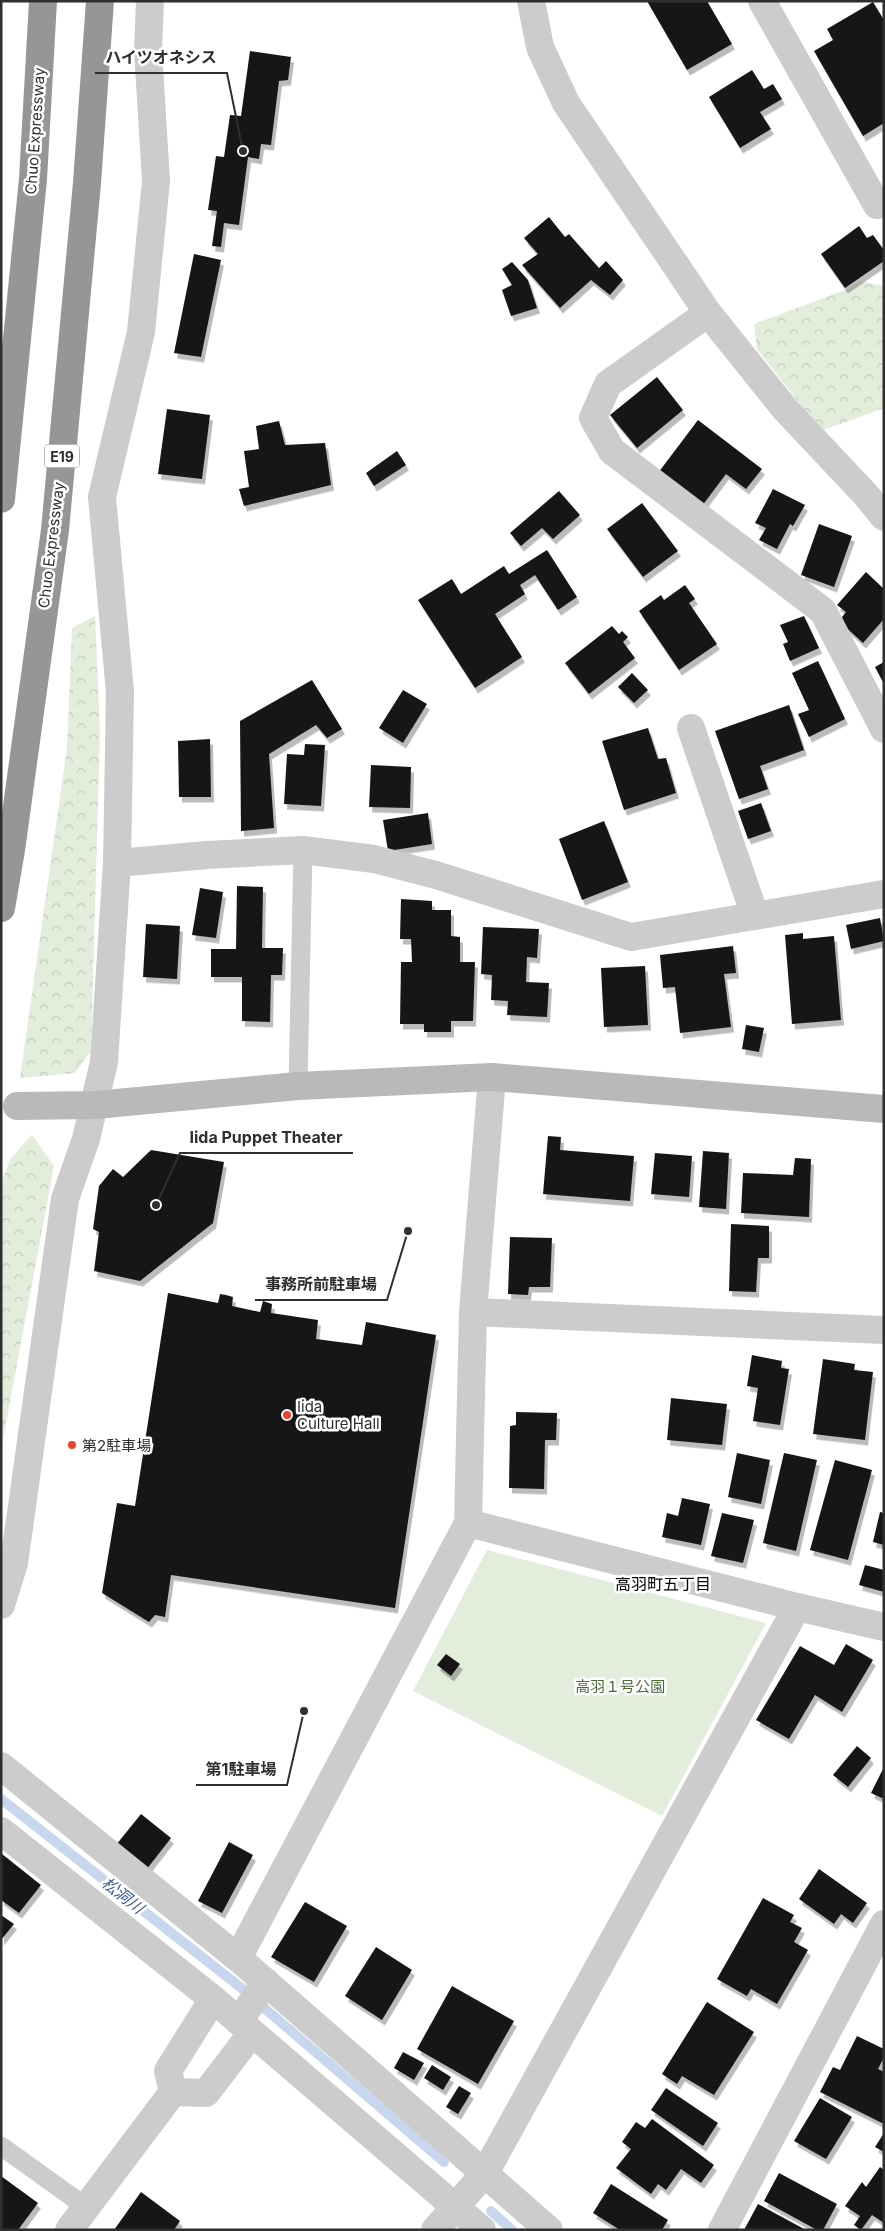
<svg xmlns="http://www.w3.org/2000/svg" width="885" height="2231" font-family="Inter,'Noto Sans JP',sans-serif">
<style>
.forest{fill:url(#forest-crowns)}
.park{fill:#e2eddc}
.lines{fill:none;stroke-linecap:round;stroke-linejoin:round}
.stream{stroke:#c8d7ee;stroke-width:10}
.building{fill:#161616;filter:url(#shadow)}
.lane{stroke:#ccc;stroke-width:19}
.street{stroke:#ccc;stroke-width:28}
.secondary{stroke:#b9b9b9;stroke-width:28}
.highway{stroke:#969696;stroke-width:28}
.poi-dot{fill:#ee432a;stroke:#fff;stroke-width:2}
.labels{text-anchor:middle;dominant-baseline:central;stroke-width:5;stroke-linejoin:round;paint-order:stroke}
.shield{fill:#fff;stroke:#6d6d6d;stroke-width:1}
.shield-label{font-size:14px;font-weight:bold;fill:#2f2f2f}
.street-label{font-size:15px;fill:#2f2f2f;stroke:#fff}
.poi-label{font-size:15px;fill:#2f2f2f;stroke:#fff;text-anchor:start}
.park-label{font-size:15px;fill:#486d3a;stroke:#fff}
.neighbourhood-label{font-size:16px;fill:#000;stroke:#fff}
.water-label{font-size:16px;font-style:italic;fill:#395f96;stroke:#fff}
.leader{fill:none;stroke:#2f2f2f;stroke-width:2}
.callout-dot{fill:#2f2f2f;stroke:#fff;stroke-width:2}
.callout-label{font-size:16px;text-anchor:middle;font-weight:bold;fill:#2f2f2f;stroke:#fff;stroke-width:5;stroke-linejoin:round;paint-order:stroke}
</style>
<defs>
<pattern id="forest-crowns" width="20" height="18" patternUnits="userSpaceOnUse" patternTransform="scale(1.25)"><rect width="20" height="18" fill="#e2eddc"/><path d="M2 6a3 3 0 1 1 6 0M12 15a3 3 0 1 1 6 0" fill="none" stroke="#c2ccbd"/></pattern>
<filter id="shadow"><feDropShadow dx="3" dy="5.5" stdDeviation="0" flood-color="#0004"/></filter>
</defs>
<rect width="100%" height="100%" fill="#fff"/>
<!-- forest -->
<g class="forest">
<polygon points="861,281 884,286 884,408 821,431 757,349 754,324 848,289"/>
<polygon points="95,616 100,730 91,1051 75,1073 20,1078 67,748 72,628"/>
<polygon points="32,1135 54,1166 1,1450 1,1183 11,1158"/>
</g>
<!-- park -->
<polygon class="park" points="487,1550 766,1623 662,1816 413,1691"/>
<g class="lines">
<!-- stream -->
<g class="stream">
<polyline points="1,1799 244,1990"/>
<polyline points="263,2007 444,2162"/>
<polyline points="491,2211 512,2230"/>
</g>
</g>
<!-- building -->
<g class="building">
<polygon points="647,1 707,1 732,44 687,70"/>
<polygon points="873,2 884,20 884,123 863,136 814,51 833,40 827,29"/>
<polygon points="250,51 291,57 288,80 279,81 271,145 261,144 259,159 248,157 239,225 224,223 221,247 212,246 217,211 208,210 216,156 224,157 230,115 241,116"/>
<polygon points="752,70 764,89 773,84 782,99 760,112 771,129 740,148 709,97"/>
<polygon points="549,217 565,237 569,234 599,268 606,261 623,280 610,295 591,280 560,308 522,265 538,254 524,238"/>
<polygon points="859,226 867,238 873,235 884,250 884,261 845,288 821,254"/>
<polygon points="194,254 221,260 201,357 174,353"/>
<polygon points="512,262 528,280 537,308 511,316 502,290 512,285 502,269"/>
<polygon points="657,377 683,410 637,448 610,415"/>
<polygon points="167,409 210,415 202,479 158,474"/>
<polygon points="698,420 762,469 746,489 726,474 702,506 658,473"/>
<polygon points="279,421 285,445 325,443 331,485 244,506 239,489 249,487 244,451 259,449 256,426"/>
<polygon points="397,451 406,465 374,486 366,473"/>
<polygon points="773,489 805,505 793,526 790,524 777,549 759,540 766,528 755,523"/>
<polygon points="559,491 580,515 553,539 542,528 521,546 510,533"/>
<polygon points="642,503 678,551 643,577 607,529"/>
<polygon points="819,524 852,536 834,587 801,575"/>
<polygon points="547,550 577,597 558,610 535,575 520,585 525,594 495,614 522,657 475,688 418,600 452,579 461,594 504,566 509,574"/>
<polygon points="866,572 884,589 884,619 863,643 839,621 846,612 837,605"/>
<polygon points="685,585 695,599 689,603 717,644 679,670 639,611 661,595 664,600"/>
<polygon points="804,616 819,648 790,661 783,644 788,642 780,625"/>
<polygon points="612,626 619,634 622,631 628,637 623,642 635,658 589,694 565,663"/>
<polygon points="818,661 845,719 809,737 798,714 809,710 792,673"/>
<polygon points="884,662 884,684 875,667"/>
<polygon points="632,673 648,690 634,703 618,687"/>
<polygon points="312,680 342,729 327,738 316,725 269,754 274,828 241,831 240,721"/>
<polygon points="403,690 427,704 403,743 379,728"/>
<polygon points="789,705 804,750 760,766 768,789 739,799 715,731"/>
<polygon points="648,728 658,759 666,758 676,793 624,810 602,741"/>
<polygon points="210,739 211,797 179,797 178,741"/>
<polygon points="305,744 325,745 321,806 284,804 287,754 304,755"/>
<polygon points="371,765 411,767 410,808 369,807"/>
<polygon points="761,803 771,831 748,839 738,811"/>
<polygon points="428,813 432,844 388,851 383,820"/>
<polygon points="604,821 628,882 582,900 559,839"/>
<polygon points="237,886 263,887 262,948 283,948 282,975 271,975 270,1022 242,1021 242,977 211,977 211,949 236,949"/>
<polygon points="200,888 223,892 216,938 192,935"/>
<polygon points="401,899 432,901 432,910 451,910 451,936 460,937 460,962 475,962 473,1021 451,1021 451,1032 424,1032 424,1024 400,1024 401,962 412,962 411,939 400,939"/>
<polygon points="880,918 884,941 851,949 846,925"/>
<polygon points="146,924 180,926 177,979 143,977"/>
<polygon points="483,927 539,929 537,958 527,957 526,982 549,983 547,1017 507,1015 508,1001 491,1000 492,975 481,974"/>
<polygon points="803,933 803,939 834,936 841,1020 792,1024 785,935"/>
<polygon points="733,946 736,973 724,974 731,1027 680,1033 675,987 663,988 660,955"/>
<polygon points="645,966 648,1025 604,1027 601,968"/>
<polygon points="746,1025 764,1028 759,1052 742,1049"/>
<polygon points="548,1136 561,1137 560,1150 634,1156 630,1201 543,1194"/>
<polygon points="151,1150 224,1162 213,1223 140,1281 94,1271 99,1232 93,1229 99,1186 113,1169 123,1177"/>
<polygon points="703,1151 729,1153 726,1209 699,1207"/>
<polygon points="655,1153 692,1156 689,1197 651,1194"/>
<polygon points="795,1158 811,1159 809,1217 741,1213 743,1173 793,1175"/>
<polygon points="731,1224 769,1226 769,1258 758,1258 756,1292 729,1291"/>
<polygon points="510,1237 552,1238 550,1287 529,1287 528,1295 508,1294"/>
<polygon points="168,1293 218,1303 220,1294 226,1295 233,1297 232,1306 260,1312 263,1301 272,1304 271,1313 318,1320 316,1339 362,1345 366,1322 436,1335 395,1608 171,1575 165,1617 155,1615 149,1622 102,1593 117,1503 135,1506"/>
<polygon points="752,1355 782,1361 781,1368 789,1369 780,1425 753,1421 758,1388 747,1386"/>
<polygon points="823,1359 855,1364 854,1370 873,1372 865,1440 813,1434"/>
<polygon points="671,1398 727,1404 722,1445 667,1440"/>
<polygon points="516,1412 557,1413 556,1440 545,1440 544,1489 509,1488 510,1426 516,1425"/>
<polygon points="737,1453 770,1460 761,1504 728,1497"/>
<polygon points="784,1453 817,1460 796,1551 763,1543"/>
<polygon points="835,1460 872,1470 848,1560 810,1550"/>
<polygon points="682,1498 710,1504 701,1545 662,1537 667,1513 678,1516"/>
<polygon points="880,1512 884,1513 884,1545 873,1542"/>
<polygon points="722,1513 754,1520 743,1563 711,1556"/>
<polygon points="865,1565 884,1570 884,1592 859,1585"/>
<polygon points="846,1644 873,1660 842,1712 815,1695 789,1739 756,1720 800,1646 834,1665"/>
<polygon points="446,1654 460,1664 451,1676 437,1665"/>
<polygon points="857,1746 871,1758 848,1787 833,1775"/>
<polygon points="884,1767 884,1799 871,1793"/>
<polygon points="141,1814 171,1838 146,1870 116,1845"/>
<polygon points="229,1842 253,1855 222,1913 198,1901"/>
<polygon points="2,1854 41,1885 19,1913 1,1900"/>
<polygon points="819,1869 867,1903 853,1923 841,1914 834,1924 799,1899"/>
<polygon points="763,1898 794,1915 790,1922 802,1928 794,1942 808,1950 777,2004 751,1989 747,1996 717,1979"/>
<polygon points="305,1902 347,1926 314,1982 271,1957"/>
<polygon points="1,1915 14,1924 1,1940"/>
<polygon points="376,1947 412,1970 382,2020 345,1996"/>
<polygon points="452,1986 514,2021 478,2084 417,2049"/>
<polygon points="707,2002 754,2032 714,2095 682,2076 677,2084 662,2074"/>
<polygon points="857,2036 884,2049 884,2057 878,2069 884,2072 884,2124 820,2092 833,2067 840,2070"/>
<polygon points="403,2052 424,2063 414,2080 394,2068"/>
<polygon points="432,2065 451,2077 443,2090 424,2078"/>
<polygon points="459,2086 471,2093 458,2114 446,2107"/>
<polygon points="666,2088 718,2123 703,2146 651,2110"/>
<polygon points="820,2098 852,2117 826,2159 794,2141"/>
<polygon points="652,2119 714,2165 701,2183 681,2169 666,2190 658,2184 651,2194 616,2168 631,2149 622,2142 636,2122 645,2128"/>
<polygon points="884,2133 884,2152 875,2147"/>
<polygon points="880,2167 884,2170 884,2223 872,2215 861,2230 854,2225 860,2216 845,2206 862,2182 866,2187"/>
<polygon points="779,2173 837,2204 823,2230 817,2230 764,2201"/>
<polygon points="1,2176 38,2203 18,2230 1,2230"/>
<polygon points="611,2184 668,2220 662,2230 620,2230 593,2213"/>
<polygon points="141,2192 180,2221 174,2230 114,2230"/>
<polygon points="758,2204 806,2230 744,2230"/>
</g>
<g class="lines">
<!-- lane -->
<g class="lane">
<polyline points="298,1086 303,850"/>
<polyline points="1,2146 86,2207"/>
</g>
<!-- street -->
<g class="street">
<polyline points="531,1 540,47 566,103 708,313 785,409 866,495 884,517"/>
<polyline points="762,1 877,205"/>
<polyline points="708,313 608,384 593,418 612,451 823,611 884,729"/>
<polyline points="691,728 755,916"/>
<polyline points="117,863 207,855 303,850 374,859 436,875 631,937 884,894"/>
<polyline points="473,1312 884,1330"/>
<polyline points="468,1523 797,1607 884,1627"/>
<polyline points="1,1605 14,1563 65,1199 86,1139 104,1062 117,863 120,692 102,497 141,332 156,181 148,50 150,1"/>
<polyline points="1,1766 238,1958 549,2230"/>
<polyline points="1,1831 213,1999 482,2230"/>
<polyline points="238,1958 468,1523 473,1312 492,1077"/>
<polyline points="239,2021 266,1982"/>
<polyline points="173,2092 206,2093 252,2033"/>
<polyline points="69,2230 173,2092 168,2071 213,1999"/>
<polyline points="435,2230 485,2173 797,1607"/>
<polyline points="722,2230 884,1924"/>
</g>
<!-- secondary -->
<polyline class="secondary" points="17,1106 95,1105 298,1086 492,1077 884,1109"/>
<!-- highway -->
<g class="highway">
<polyline points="1,499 33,179 43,1"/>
<polyline points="1,908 11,850 55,530 87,183 100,1"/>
</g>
</g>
<!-- markers -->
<g class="poi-dot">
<circle cx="287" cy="1415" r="5"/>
<circle cx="72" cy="1445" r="5"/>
</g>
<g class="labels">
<!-- shield labels -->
<rect class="shield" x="44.5" y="444.5" width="35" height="23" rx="4"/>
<g class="shield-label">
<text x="62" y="456">E19</text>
</g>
<!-- street labels -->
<g class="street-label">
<text transform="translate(35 131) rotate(-86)">Chuo Expressway</text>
<text transform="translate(51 545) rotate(-83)">Chuo Expressway</text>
</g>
<!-- poi labels -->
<g class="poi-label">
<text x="297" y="1406">Iida<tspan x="297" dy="17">Culture Hall</tspan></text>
<text x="82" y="1445">第2駐車場</text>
</g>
<!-- park labels -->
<g class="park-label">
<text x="620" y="1686">高羽１号公園</text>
</g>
<!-- neighbourhood labels -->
<g class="neighbourhood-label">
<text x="663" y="1584">高羽町五丁目</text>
</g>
<!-- water labels -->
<g class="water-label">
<text transform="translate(123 1895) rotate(38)">松洞川</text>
</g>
</g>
<!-- callouts -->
<path class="leader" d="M243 151L227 73H95M156 1205L180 1153H353M408 1231L387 1300H255M304 1711L287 1785H196"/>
<g class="callout-dot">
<circle cx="243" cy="151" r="5"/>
<circle cx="156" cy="1205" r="5"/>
<circle cx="408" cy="1231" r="5"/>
<circle cx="304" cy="1711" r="5"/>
</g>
<g class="callout-label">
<text x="161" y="63">ハイツオネシス</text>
<text x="266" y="1143">Iida Puppet Theater</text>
<text x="321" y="1290">事務所前駐車場</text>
<text x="241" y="1775">第1駐車場</text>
</g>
<!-- border -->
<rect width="885" height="2231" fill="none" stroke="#2f2f2f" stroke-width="5"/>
</svg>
